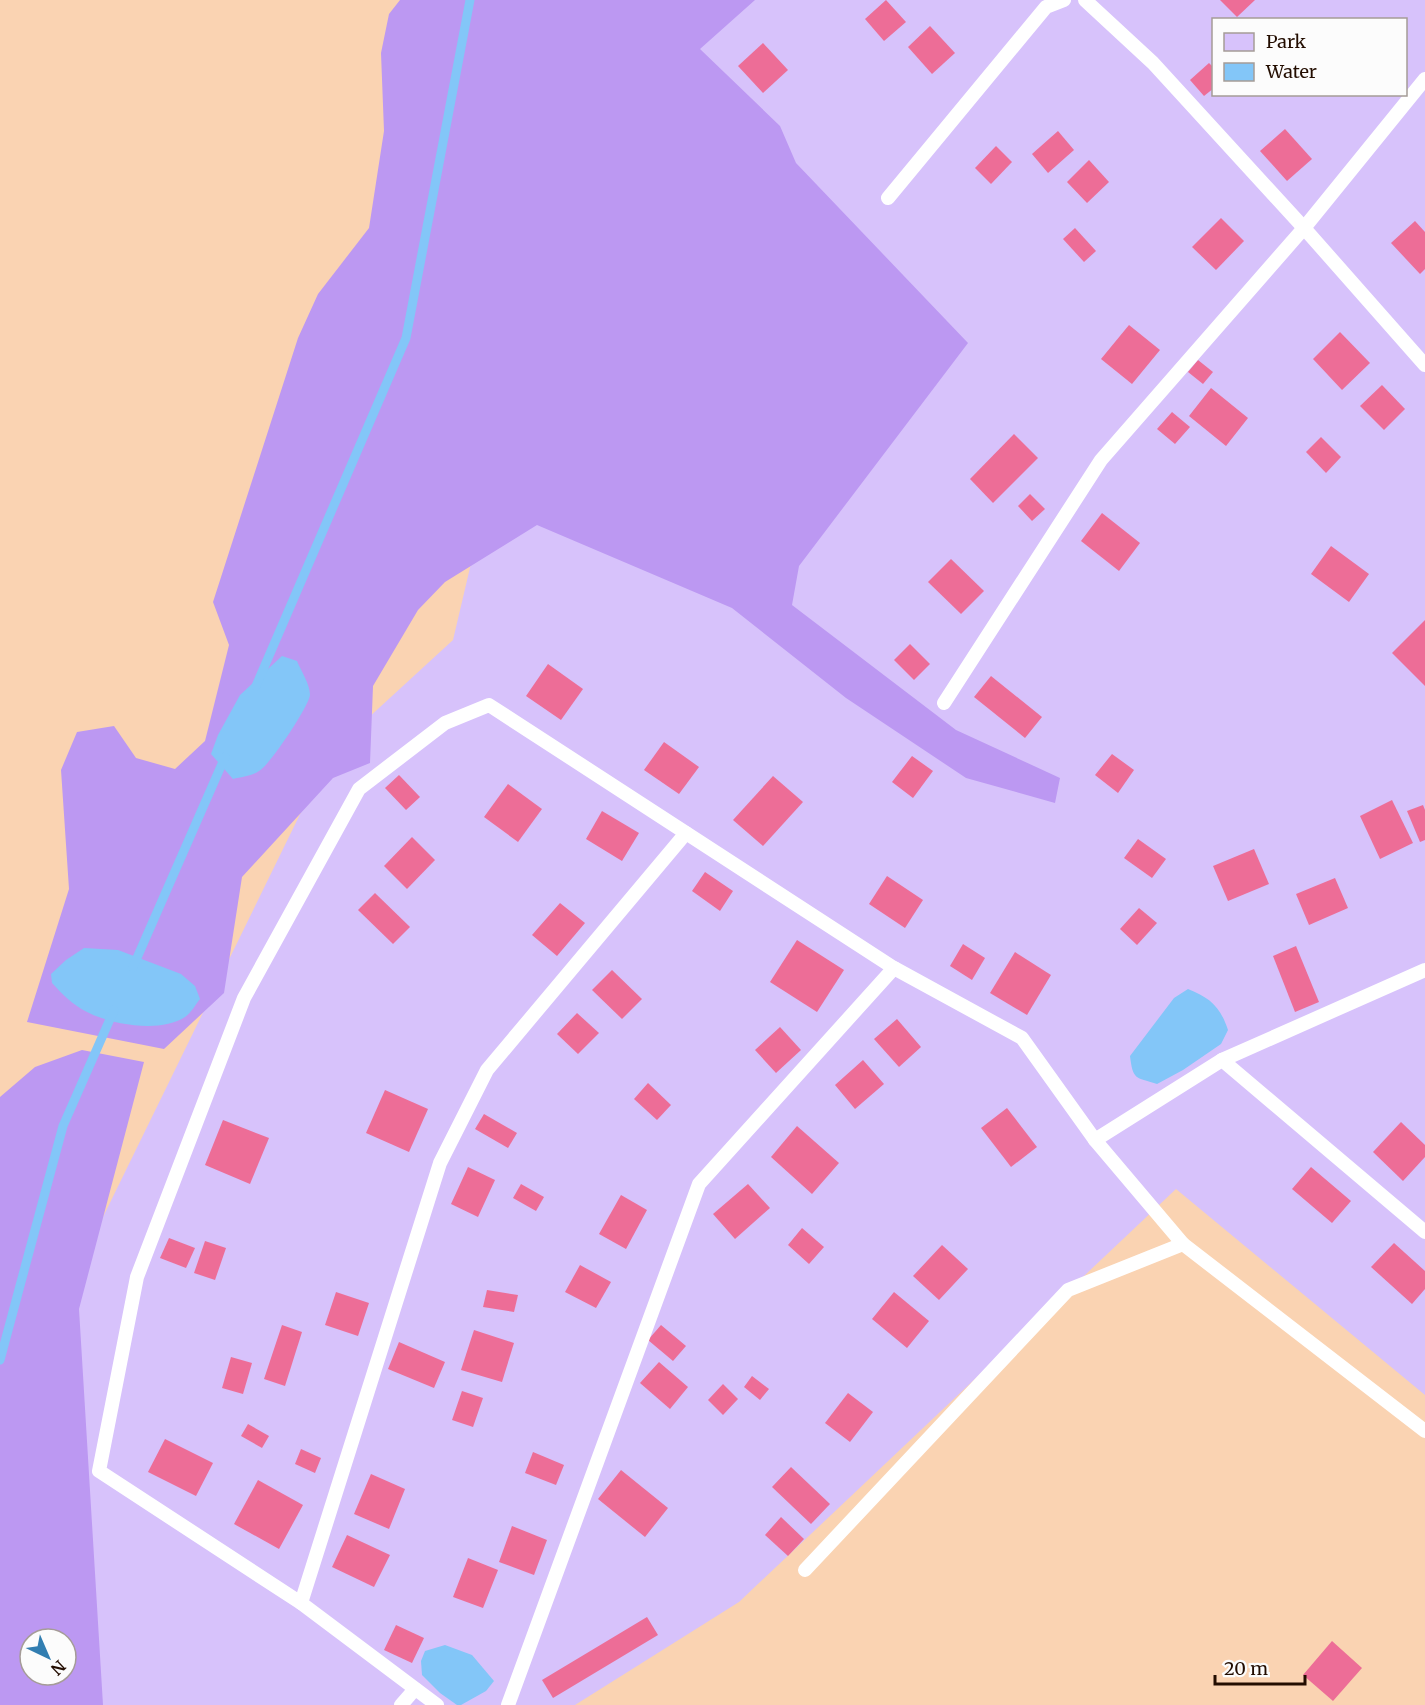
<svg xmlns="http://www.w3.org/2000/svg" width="1425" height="1705" font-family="Merriweather,serif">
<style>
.green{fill:#d7c2fb;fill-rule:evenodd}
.forest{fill:#bc98f2;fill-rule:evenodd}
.water{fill:#83c6f8}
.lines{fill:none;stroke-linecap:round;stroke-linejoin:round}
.stream{stroke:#83c6f8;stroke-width:9}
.building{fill:#ed6d97}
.service{stroke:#fff;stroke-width:14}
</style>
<rect width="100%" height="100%" fill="#fad3b2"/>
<!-- green -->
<path class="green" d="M660,0H1425V1395L1176,1189L739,1602L575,1705H88L59,1307L330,753L453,640L592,49ZM1214,20H1406V94H1214Z"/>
<!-- forest -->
<g class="forest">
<polygon points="400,0 755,0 700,49 780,126 796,163 968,343 799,566 792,605 956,730 1060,778 1055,803 966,778 846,698 732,608 537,525 445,582 418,610 373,686 370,763 333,778 242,877 224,993 164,1049 27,1022 69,889 61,770 77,732 114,726 136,758 175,769 205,741 229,645 213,602 298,338 318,294 369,228 384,131 381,53 389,14"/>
<path d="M82,1050L144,1062L79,1309L103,1705H0V1097L35,1067ZM30,1639H66V1675H30Z"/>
</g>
<!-- water -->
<g class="water">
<path d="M282,656L297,661C301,671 310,684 310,695C309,706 270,765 259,771C252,776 241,777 233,779L211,754L218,735L240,695Z"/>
<path d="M84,948L118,950L181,974L195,986L200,999C196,1004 191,1013 185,1017C161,1033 112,1025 87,1012C73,1005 62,994 52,983L51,974L66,960Z"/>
<path d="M1188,989C1210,998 1220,1006 1228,1030L1221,1044L1183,1070L1157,1084C1135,1077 1133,1080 1130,1056L1174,998Z"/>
<polygon points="445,1645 472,1655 494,1681 486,1691 461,1705 457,1705 440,1693 422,1675 421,1661 425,1651"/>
</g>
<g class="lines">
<!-- stream -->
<g class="stream">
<polyline points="256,686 406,338 470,0"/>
<polyline points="133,967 225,757"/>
<polyline points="0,1360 63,1126 114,1010"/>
</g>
</g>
<!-- building -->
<g class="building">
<polygon points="886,0 906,22 884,41 865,19"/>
<polygon points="1220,0 1255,0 1237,17"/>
<polygon points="930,26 955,53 932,74 908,47"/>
<polygon points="763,43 788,70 763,93 738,66"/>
<polygon points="1209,63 1214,68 1214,88 1204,96 1190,80"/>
<polygon points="1285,129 1312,159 1287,181 1260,151"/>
<polygon points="1058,131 1074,150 1048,173 1032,154"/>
<polygon points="996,146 1012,162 991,184 975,168"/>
<polygon points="1089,160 1109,182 1087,203 1067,182"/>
<polygon points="1221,218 1244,241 1216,270 1192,247"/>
<polygon points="1415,221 1425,232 1425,269 1420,274 1391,243"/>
<polygon points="1075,228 1096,251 1084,262 1063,239"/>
<polygon points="1129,325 1160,350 1132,384 1101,359"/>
<polygon points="1340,332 1370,363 1342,390 1313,359"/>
<polygon points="1198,360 1213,372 1203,384 1188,372"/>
<polygon points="1382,385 1405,409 1384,430 1360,406"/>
<polygon points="1211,388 1248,418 1226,446 1189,416"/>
<polygon points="1172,412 1190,427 1175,444 1157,429"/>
<polygon points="1014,434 1038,458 993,503 970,479"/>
<polygon points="1321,437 1341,457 1326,473 1306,452"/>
<polygon points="1030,494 1045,509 1032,521 1018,506"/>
<polygon points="1102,513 1140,543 1119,571 1081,541"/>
<polygon points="1331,546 1369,574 1349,602 1311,574"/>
<polygon points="951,559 984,591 961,614 928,582"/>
<polygon points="1425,620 1425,686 1392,653"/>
<polygon points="910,644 930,664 914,680 894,660"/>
<polygon points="548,664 583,689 561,720 526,696"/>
<polygon points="991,676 1042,717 1025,738 974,697"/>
<polygon points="664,742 699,767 679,794 644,770"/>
<polygon points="1112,754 1134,770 1118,793 1095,775"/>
<polygon points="912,756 933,771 913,798 892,782"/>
<polygon points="399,775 420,797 406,810 385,788"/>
<polygon points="773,776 803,802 763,846 733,820"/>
<polygon points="508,784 542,809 518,842 484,817"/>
<polygon points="1392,800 1413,843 1380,859 1360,816"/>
<polygon points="1423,805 1425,810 1425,840 1420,842 1407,811"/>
<polygon points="602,811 639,833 622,861 586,839"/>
<polygon points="412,837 435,860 407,889 384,866"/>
<polygon points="1138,839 1166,859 1152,878 1124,858"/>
<polygon points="1254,849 1269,884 1228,901 1213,866"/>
<polygon points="705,872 733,891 720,911 692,891"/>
<polygon points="887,876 923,900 905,928 869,904"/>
<polygon points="1335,878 1348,908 1309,925 1296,894"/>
<polygon points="375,893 410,927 393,944 358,910"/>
<polygon points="560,903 585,923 557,956 532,935"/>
<polygon points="1139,908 1157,923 1137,945 1120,929"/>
<polygon points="797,940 844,970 817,1012 770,982"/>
<polygon points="963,944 985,958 972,980 950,966"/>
<polygon points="1296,946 1319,1002 1295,1012 1273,956"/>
<polygon points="1015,952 1051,975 1027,1015 990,993"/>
<polygon points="612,970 642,999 622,1019 592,990"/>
<polygon points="577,1013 599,1033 578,1054 557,1034"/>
<polygon points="897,1019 921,1047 899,1067 874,1039"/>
<polygon points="780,1027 801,1050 776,1073 755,1050"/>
<polygon points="863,1060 884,1084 855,1109 835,1085"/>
<polygon points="648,1083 671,1105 657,1120 634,1099"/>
<polygon points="385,1090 428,1109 409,1152 366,1133"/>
<polygon points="1007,1108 1037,1147 1011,1167 981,1128"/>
<polygon points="484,1114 517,1133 508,1148 475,1129"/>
<polygon points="223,1120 269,1138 250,1184 205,1165"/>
<polygon points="1401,1122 1425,1145 1425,1157 1403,1181 1373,1152"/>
<polygon points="797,1126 839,1163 812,1194 771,1157"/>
<polygon points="468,1167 495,1180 478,1217 451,1204"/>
<polygon points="1311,1167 1351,1201 1332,1223 1292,1189"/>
<polygon points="521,1184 544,1197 536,1211 513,1198"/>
<polygon points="748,1184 770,1208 735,1239 713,1214"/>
<polygon points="621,1195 647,1210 626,1249 599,1234"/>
<polygon points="802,1228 824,1247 809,1264 788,1245"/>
<polygon points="169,1238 195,1248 186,1268 160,1258"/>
<polygon points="205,1241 226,1248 215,1280 194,1273"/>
<polygon points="1394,1243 1425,1271 1425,1289 1412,1304 1371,1267"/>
<polygon points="942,1245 968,1269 939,1300 913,1276"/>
<polygon points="580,1265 611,1282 596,1308 565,1292"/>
<polygon points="487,1290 518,1295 514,1312 483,1307"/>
<polygon points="336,1292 369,1303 358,1336 325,1325"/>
<polygon points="894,1292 929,1321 907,1348 872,1319"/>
<polygon points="282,1325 302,1332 285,1386 264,1379"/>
<polygon points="661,1325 686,1346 673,1361 648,1340"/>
<polygon points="474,1330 514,1343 502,1382 461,1370"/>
<polygon points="399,1342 445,1362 434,1388 388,1369"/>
<polygon points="231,1357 252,1363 243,1394 222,1388"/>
<polygon points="659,1362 688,1387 670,1409 640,1383"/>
<polygon points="752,1376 769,1389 760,1400 744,1387"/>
<polygon points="723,1384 738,1399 723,1415 708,1400"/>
<polygon points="462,1391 483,1398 473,1427 452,1420"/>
<polygon points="848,1393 873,1412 850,1442 825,1423"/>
<polygon points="248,1424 269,1436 262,1448 241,1436"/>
<polygon points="165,1439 213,1463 196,1496 148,1472"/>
<polygon points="301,1449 321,1458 315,1473 295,1464"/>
<polygon points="533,1452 564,1465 556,1485 525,1473"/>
<polygon points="791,1467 830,1504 811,1524 772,1487"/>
<polygon points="621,1470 668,1508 645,1537 598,1499"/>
<polygon points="371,1474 405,1489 389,1529 354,1514"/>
<polygon points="258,1480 303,1505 279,1549 234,1524"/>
<polygon points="781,1517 804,1539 788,1556 765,1535"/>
<polygon points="512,1526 547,1540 534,1575 499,1562"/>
<polygon points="347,1535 390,1555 374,1587 332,1567"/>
<polygon points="468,1558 498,1570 483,1608 453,1597"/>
<polygon points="647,1617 658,1635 553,1698 542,1680"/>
<polygon points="396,1625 424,1638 412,1663 384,1650"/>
<polygon points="1332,1641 1362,1668 1333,1701 1303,1675"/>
</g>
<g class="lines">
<!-- service -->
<g class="service">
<polyline points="1085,0 1153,63 1304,228 1425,365"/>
<polyline points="888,198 1046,7 1064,0"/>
<polyline points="944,703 1101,460 1304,228 1425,79"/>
<polyline points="1222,1060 1425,970"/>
<polyline points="1425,1232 1222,1060 1095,1140 1183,1244 1425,1431"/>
<polyline points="805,1570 1068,1290 1183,1244"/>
<polyline points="301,1603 440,1163 487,1070 686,833"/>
<polyline points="401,1705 415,1689"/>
<polyline points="437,1705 301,1603 99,1471 137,1277 244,998 359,789 445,723 489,705 894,968 1022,1038 1095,1140"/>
<polyline points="508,1705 699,1184 894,968"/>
</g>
</g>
<!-- legend -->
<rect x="1212" y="18" width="195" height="78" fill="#fcfcfc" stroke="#a59c97" stroke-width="1.5"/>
<rect x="1224" y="33" width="30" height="18" fill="#d7c2fb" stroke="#a59c97" stroke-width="1.5"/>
<text x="1266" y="48" font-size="18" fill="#230d00">Park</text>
<rect x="1224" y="63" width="30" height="18" fill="#83c6f8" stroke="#a59c97" stroke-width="1.5"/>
<text x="1266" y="78" font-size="18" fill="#230d00">Water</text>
<!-- north arrow -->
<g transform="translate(48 1657) rotate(136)"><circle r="28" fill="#fcfcfc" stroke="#a59c97" stroke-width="1.5"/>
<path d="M0-4.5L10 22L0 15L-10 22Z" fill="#327eb1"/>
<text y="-9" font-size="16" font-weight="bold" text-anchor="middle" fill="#230d00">N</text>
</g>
<!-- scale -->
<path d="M1215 1675v9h90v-9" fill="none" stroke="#230d00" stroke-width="3"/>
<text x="1224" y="1675" font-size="18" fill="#230d00" stroke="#fcfcfc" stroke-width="4.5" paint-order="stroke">20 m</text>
</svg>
